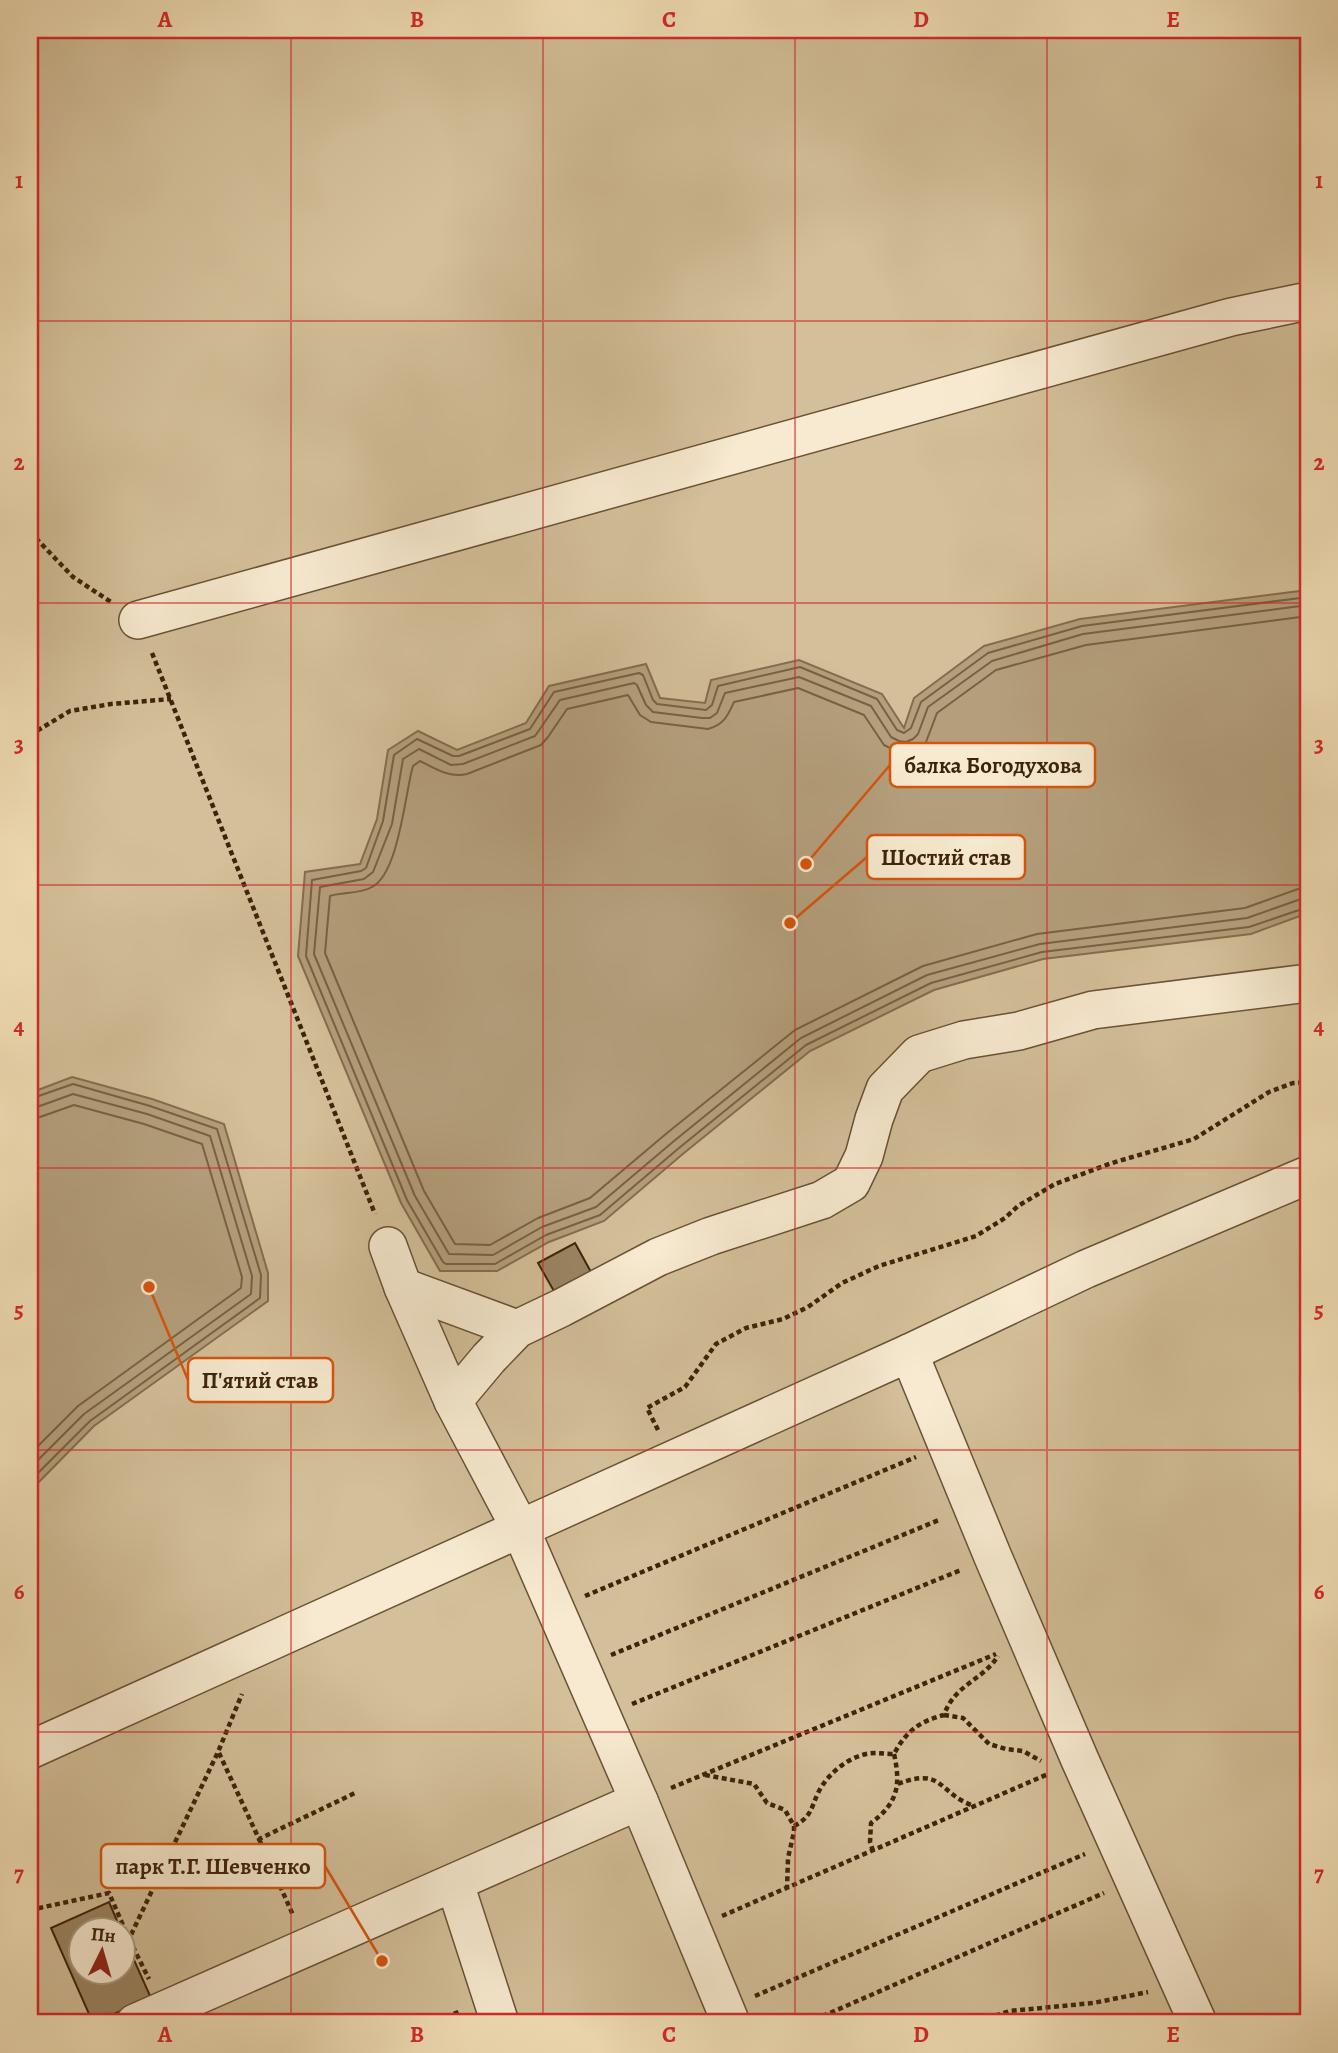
<svg xmlns="http://www.w3.org/2000/svg" width="1338" height="2053" font-family="Alegreya,serif">
<style>
.green{fill:#d3bf99;stroke:#887151;stroke-width:2;fill-rule:evenodd}
.water{fill:#b49f7c;stroke:#846d4e;stroke-width:2}
.lines{fill:none;stroke-linecap:round;stroke-linejoin:round}
.shore{stroke:#786142;stroke-width:2}
.building{fill:#9b8563;stroke:#3d2309;stroke-width:2}
.minor-casing{stroke:#6a5234;stroke-width:40}
.path{stroke:#3d2309;stroke-width:4.5;stroke-dasharray:5 3.5;stroke-linecap:butt}
.minor{stroke:#f7ead0;stroke-width:37}
.grid{fill:none;stroke:#d62828;stroke-width:2;stroke-opacity:0.55}
.leader{fill:none;stroke:#d7540c;stroke-width:2.5}
.callout-dot{fill:#d7540c;stroke:#f7ead0;stroke-width:2.5}
.callout{fill:#f7ead0;stroke:#d7540c;stroke-width:2.5}
.callout-label{font-size:23px;text-anchor:middle;font-weight:bold;fill:#3d2309}
.neatline{fill:none;stroke:#d62828;stroke-width:2.5}
.grid-label{font-size:23px;text-anchor:middle;font-weight:bold;fill:#d62828}
</style>
<rect width="100%" height="100%" fill="#f2dfb7"/>
<filter id="stains"><feTurbulence type="fractalNoise" baseFrequency=".00286" numOctaves="4"/><feColorMatrix values="0 0 0 0 .2 0 0 0 0 .09 0 0 0 0 .02 0 0 0 .5 -.17"/></filter>
<radialGradient id="worn" r=".72"><stop offset=".6" stop-color="#630" stop-opacity="0"/><stop offset="1" stop-color="#630" stop-opacity=".3"/></radialGradient>
<!-- green -->
<path class="green" d="M30,30H1308V2023H30ZM80,1930H122V1972H80Z"/>
<!-- water -->
<g class="water">
<polygon points="1308,590 1308,913 1251,934 1043,959 934,990 810,1051 684,1153 604,1221 549,1242 497,1271 440,1271 401,1203 298,956 305,872 360,864 377,819 388,750 418,731 457,750 526,723 549,686 646,664 660,698 705,703 711,680 799,660 882,694 904,728 914,698 984,646 1080,619"/>
<polygon points="72,1077 152,1099 224,1124 268,1273 268,1301 94,1426 30,1491 30,1093"/>
</g>
<g class="lines">
<!-- shore -->
<g class="shore">
<polyline points="1308,597 1082,626 988,653 921,702 911,728 904,733 897,730 877,699 800,667 718,686 712,705 706,710 657,704 653,700 643,675 639,673 554,692 530,729 459,756 453,756 417,739 394,755 383,821 366,868 361,871 312,880 306,956 407,1200 443,1262 446,1264 495,1264 546,1235 600,1215 679,1148 806,1045 931,983 1042,952 1249,927 1308,907"/>
<polyline points="1308,605 1083,634 992,661 928,707 918,734 913,739 906,742 899,741 891,737 871,706 799,677 725,693 717,713 710,718 702,718 653,712 646,705 637,685 634,683 560,700 535,736 463,764 451,765 419,749 403,759 392,824 373,872 364,879 320,887 314,954 415,1196 449,1254 493,1255 542,1227 596,1207 674,1141 801,1038 927,975 1040,944 1247,918 1301,899 1308,898"/>
<path d="M1308,616L1086,645L996,670L937,713L926,742L917,749L907,752L896,751L884,745L864,715L798,688L734,702C728,715 724,725 708,729L651,722L640,715L628,695L567,709L548,737L541,745L467,774C449,778 436,769 420,761L413,766C405,793 399,873 372,887C360,894 343,892 330,896L325,953L424,1191L455,1244L490,1245L538,1218L590,1198L667,1133L795,1030L923,966L1037,934L1245,908L1298,889L1308,888"/>
<polyline points="30,1099 73,1084 150,1106 217,1129 261,1275 260,1298 90,1421 30,1481"/>
<polyline points="30,1107 37,1107 73,1094 147,1114 210,1136 252,1276 251,1294 84,1414 30,1468"/>
<polyline points="30,1118 40,1117 74,1105 144,1124 202,1144 242,1277 241,1288 78,1406 30,1454"/>
</g>
</g>
<!-- building -->
<g class="building">
<polygon points="575,1243 591,1272 555,1293 538,1263"/>
<polygon points="109,1902 121,1930 80,1930 80,1972 122,1972 122,1933 151,1998 93,2023 51,1928"/>
</g>
<g class="lines">
<!-- minor casing -->
<g class="minor-casing">
<g id="minor">
<polyline points="138,620 1231,317 1308,301"/>
<polyline points="388,1246 403,1287 453,1401 520,1528 639,1801 731,2023"/>
<polyline points="403,1287 517,1329"/>
<polyline points="909,1353 993,1557 1080,1760 1198,2023"/>
<polyline points="453,1401 489,1358 517,1329 561,1308 658,1257 711,1236 822,1200 851,1183 864,1156 874,1119 885,1089 919,1054 964,1040 1019,1031 1093,1010 1308,983"/>
<polyline points="30,1750 909,1353 1086,1269 1308,1175"/>
<polyline points="455,1884 500,2023"/>
<polyline points="135,2023 639,1801"/>
</g>
</g>
<!-- path -->
<g class="path">
<polyline points="30,532 73,577 111,602"/>
<polyline points="152,653 375,1214"/>
<polyline points="30,735 70,711 111,704 171,699"/>
<polyline points="658,1430 647,1408 685,1387 716,1344 746,1328 783,1319 808,1307 842,1283 879,1266 976,1236 1005,1218 1018,1206 1055,1184 1112,1163 1194,1139 1269,1092 1293,1083 1308,1082"/>
<polyline points="585,1596 916,1457"/>
<polyline points="611,1655 939,1520"/>
<polyline points="632,1704 961,1570"/>
<polyline points="944,1715 963,1718 989,1744 1006,1749 1023,1751 1041,1761"/>
<polyline points="219,1753 259,1839 355,1793"/>
<polyline points="705,1775 754,1784 767,1803 785,1810 794,1826 794,1832 788,1858 787,1888"/>
<path d="M898,1784C944,1766 938,1794 974,1806"/>
<polyline points="671,1788 996,1654"/>
<path d="M794,1826C812,1817 811,1807 819,1791C828,1774 847,1758 866,1754C875,1752 884,1754 894,1754C907,1730 919,1722 944,1715C955,1684 982,1681 998,1656"/>
<polyline points="259,1839 293,1915"/>
<path d="M873,1851L870,1842L871,1823C898,1803 901,1785 894,1754"/>
<polyline points="30,1910 109,1893 129,1939 218,1752 242,1694"/>
<polyline points="722,1916 1048,1774"/>
<polyline points="129,1939 149,1979"/>
<polyline points="755,1996 1085,1854"/>
<polyline points="430,2023 461,2011"/>
<polyline points="807,2023 1104,1893"/>
<polyline points="971,2023 1010,2011 1093,2003 1148,1992"/>
</g>
<!-- minor -->
<use href="#minor" class="minor"/>
</g>
<!-- grid -->
<path class="grid" d="M291,30V2023M543,30V2023M795,30V2023M1047,30V2023M30,321H1308M30,603H1308M30,885H1308M30,1168H1308M30,1450H1308M30,1732H1308"/>
<!-- callouts -->
<path class="leader" d="M806 864L890 765M790 923L867 857M149 1287L188 1380M382 1961L325 1866"/>
<g class="callout-dot">
<circle cx="806" cy="864" r="7"/>
<circle cx="790" cy="923" r="7"/>
<circle cx="149" cy="1287" r="7"/>
<circle cx="382" cy="1961" r="7"/>
</g>
<g class="callout">
<rect x="890" y="743" width="205" height="44" rx="7"/>
<rect x="867" y="835" width="158" height="44" rx="7"/>
<rect x="188" y="1358" width="145" height="44" rx="7"/>
<rect x="101" y="1844" width="224" height="44" rx="7"/>
</g>
<g class="callout-label">
<text x="993" y="773">балка Богодухова</text>
<text x="946" y="865">Шостий став</text>
<text x="260" y="1388">П'ятий став</text>
<text x="213" y="1874">парк Т.Г. Шевченко</text>
</g>
<!-- margin -->
<rect width="1338" height="2053" fill="none" stroke="#f2dfb7" stroke-width="77"/>
<!-- north arrow -->
<g transform="translate(102 1951) rotate(5)"><circle r="33" fill="#f7ead0" stroke="#ad9a80" stroke-width="2"/>
<path d="M0-5L12 26L0 18L-12 26Z" fill="#8f2418"/>
<text y="-10" font-size="19" font-weight="bold" text-anchor="middle" fill="#3d2309">Пн</text>
</g>
<rect x="38" y="38" width="1262" height="1976" class="neatline"/>
<g class="grid-label">
<text x="165" y="27">A</text>
<text x="417" y="27">B</text>
<text x="669" y="27">C</text>
<text x="921" y="27">D</text>
<text x="1173" y="27">E</text>
<text x="19" y="188">1</text>
<text x="1319" y="188">1</text>
<text x="19" y="470">2</text>
<text x="1319" y="470">2</text>
<text x="19" y="752">3</text>
<text x="1319" y="752">3</text>
<text x="19" y="1034">4</text>
<text x="1319" y="1034">4</text>
<text x="19" y="1317">5</text>
<text x="1319" y="1317">5</text>
<text x="19" y="1599">6</text>
<text x="1319" y="1599">6</text>
<text x="19" y="1881">7</text>
<text x="1319" y="1881">7</text>
<text x="165" y="2042">A</text>
<text x="417" y="2042">B</text>
<text x="669" y="2042">C</text>
<text x="921" y="2042">D</text>
<text x="1173" y="2042">E</text>
</g>
<rect width="100%" height="100%" filter="url(#stains)"/>
<rect width="100%" height="100%" fill="url(#worn)"/>
</svg>
